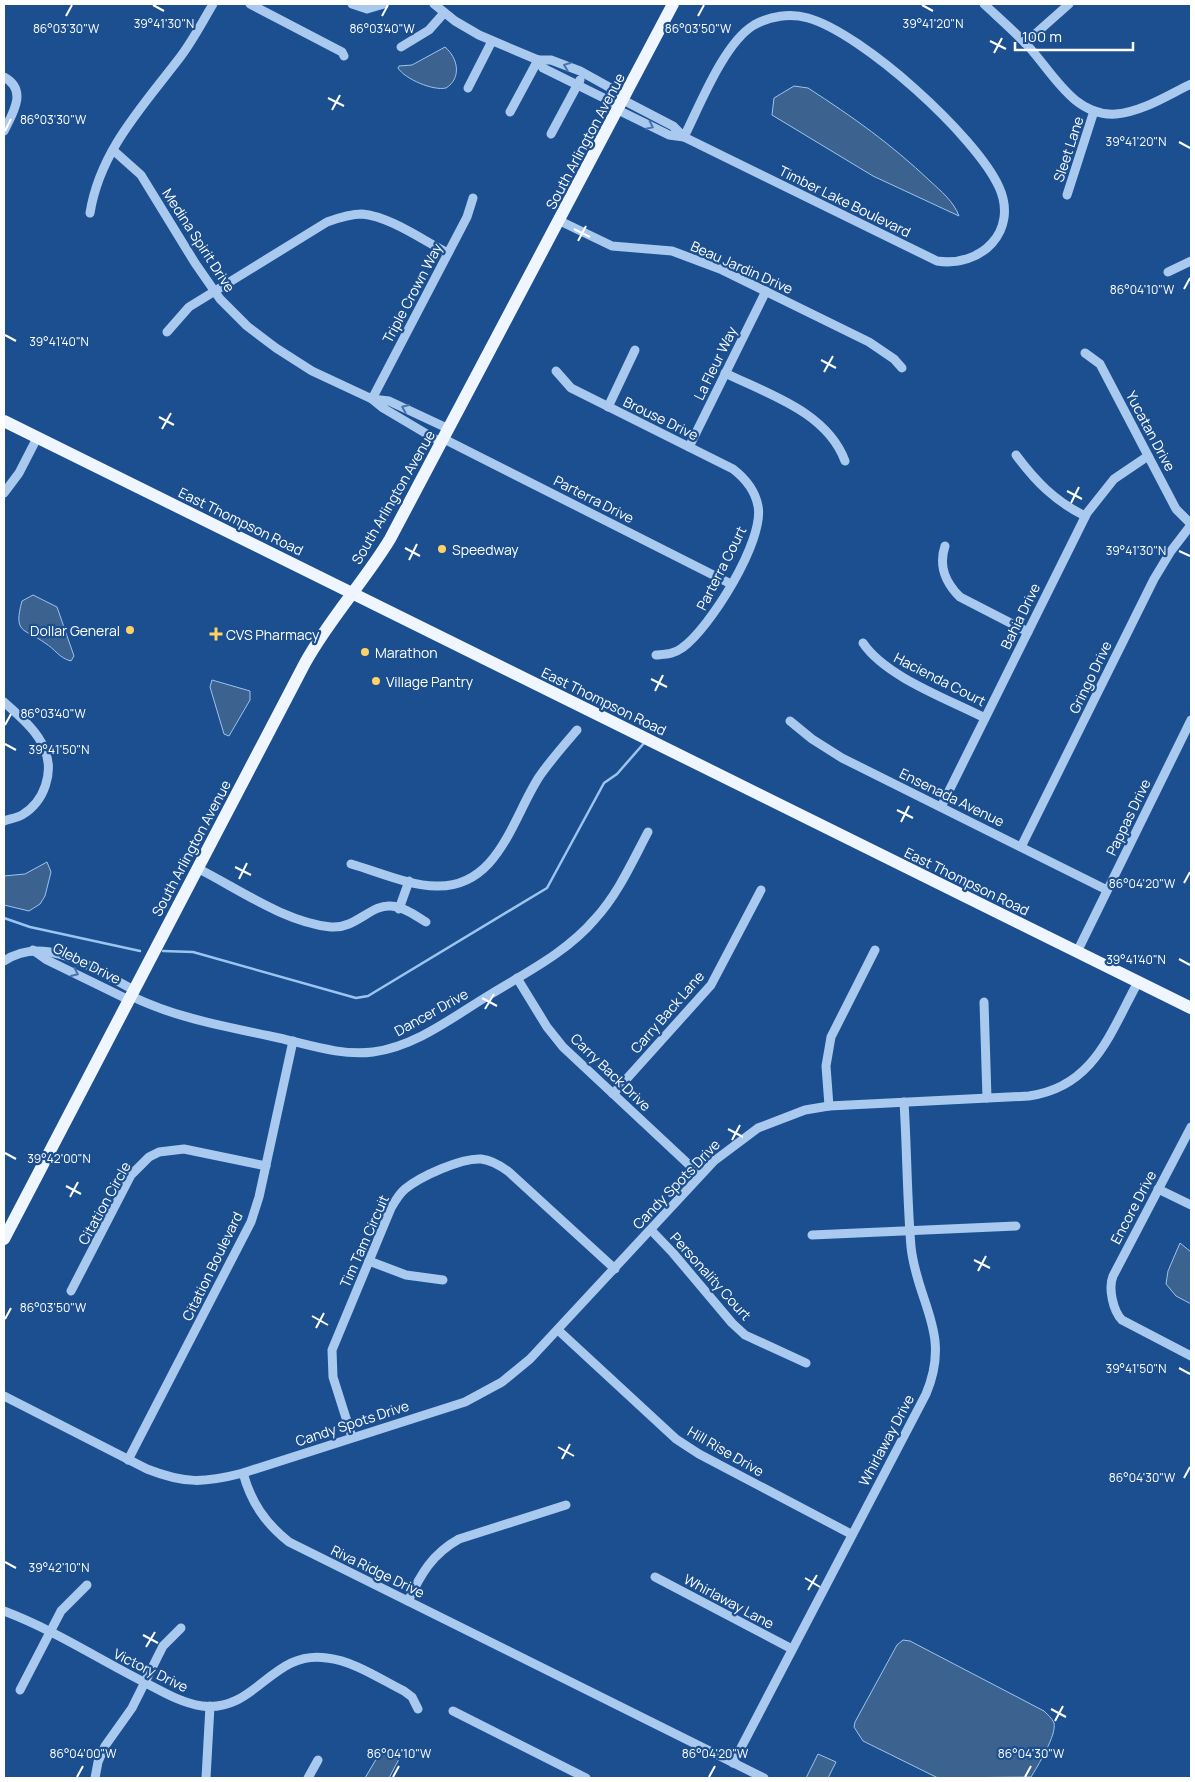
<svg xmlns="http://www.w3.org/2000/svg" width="1195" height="1782" font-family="Manrope,sans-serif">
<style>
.water{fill:#3c6290;stroke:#9cc4f0}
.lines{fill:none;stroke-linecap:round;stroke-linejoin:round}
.stream{stroke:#9cc4f0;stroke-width:2.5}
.minor{stroke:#a9c9ee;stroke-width:9}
.major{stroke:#f0f6ff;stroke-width:12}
.oneway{stroke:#4674ac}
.ticks{fill:none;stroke:#fff;stroke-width:2}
.poi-dot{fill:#ffd166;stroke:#1b4f8f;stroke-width:2}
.labels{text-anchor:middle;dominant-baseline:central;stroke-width:4.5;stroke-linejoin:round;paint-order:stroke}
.street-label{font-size:14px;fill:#fff;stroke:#1b4f8f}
.poi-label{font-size:14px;fill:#fff;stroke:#1b4f8f;text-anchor:start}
.ticks-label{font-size:12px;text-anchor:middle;fill:#fff;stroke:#1b4f8f;stroke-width:4.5;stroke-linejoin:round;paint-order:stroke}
</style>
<rect width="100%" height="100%" fill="#1b4f8f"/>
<!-- water -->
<g class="water">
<path d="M445,47C458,58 462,78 446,88C433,91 405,79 398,68L399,66L412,65Z"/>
<path d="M794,86L808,88C853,117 891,144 930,181C941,191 954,202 959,216L873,176L772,115L774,98Z"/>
<path d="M33,595L57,607L74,656L71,661C59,658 55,649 45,643C24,628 13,634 22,601Z"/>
<polygon points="212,680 250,691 250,700 229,736 224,734 210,687"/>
<polygon points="47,862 51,872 45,896 40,904 29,911 4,905 4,876 25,874"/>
<polygon points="1180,1243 1191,1252 1191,1304 1176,1296 1166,1284 1168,1271"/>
<path d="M903,1640L910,1641L1044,1711C1048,1715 1052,1718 1054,1723C1057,1735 1037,1767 1031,1777L938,1778L863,1741L854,1727L855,1722L897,1645Z"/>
<polygon points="381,1751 399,1759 389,1778 365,1778"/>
<polygon points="818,1754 836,1762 828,1778 806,1778"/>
</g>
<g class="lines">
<!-- stream -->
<g class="stream">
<polyline points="4,918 30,927 140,951"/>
<polyline points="163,951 193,952 356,998 368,996 547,888 604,783 617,774 645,742"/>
</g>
<!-- minor -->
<g class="minor">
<polyline points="250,4 342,52 344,56"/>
<polyline points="352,4 367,9 384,4"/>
<polyline points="434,4 455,21 479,35 538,60 551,60 580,71 625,96"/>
<path d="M984,4C999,18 1014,31 1028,46C1053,73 1074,117 1116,114C1142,112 1168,95 1191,84"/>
<polyline points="1025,43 1069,4"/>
<polyline points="401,47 429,30 444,13"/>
<polyline points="538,60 543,68 620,106"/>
<path d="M4,77C28,90 13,113 4,131"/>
<polyline points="468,88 492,41"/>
<path d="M623,100L673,126L684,137L937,261C981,268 1019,231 999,187C976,136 862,33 808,18C790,13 770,16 754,25C724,43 700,105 684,137"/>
<polyline points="618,110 669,135 684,137"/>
<polyline points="510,112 538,60"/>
<polyline points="551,134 580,80"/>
<polyline points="113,150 141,175 195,263 220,299 247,326 276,348 312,371 372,399 467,217 473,198"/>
<polyline points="1067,195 1094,111"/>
<path d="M90,213C100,150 144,105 181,56C193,40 203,21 213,4"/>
<polyline points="560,221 612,246 672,251 720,269 869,342 894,359 902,368"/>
<polyline points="1168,272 1191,261"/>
<path d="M167,332L189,307L327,222C338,218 350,214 362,214C389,216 424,241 448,253"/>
<polyline points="1085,353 1100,364 1176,509 1191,524"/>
<path d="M556,371L571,388L733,469C746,479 755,490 758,506C765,540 710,628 682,648C674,654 666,654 656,655"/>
<path d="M725,373C768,394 827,412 845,461"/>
<polyline points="608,407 635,350"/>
<polyline points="444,439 731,584"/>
<polyline points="442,443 383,408 372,399 389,401 449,429"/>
<polyline points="689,447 766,291"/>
<path d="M1016,455C1036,482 1055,501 1085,516"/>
<polyline points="4,493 19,473 37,438"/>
<path d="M945,546C938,567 946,583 960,597L1028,632"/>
<path d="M863,643C886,677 948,699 985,718"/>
<path d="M4,702C18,715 37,730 44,748C55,772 44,802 22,815C17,818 9,819 4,821"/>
<polyline points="790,721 812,739 842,758 1107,890"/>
<polyline points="941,807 1087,513 1114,479 1148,456"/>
<polyline points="1021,847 1154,579 1171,551 1191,525"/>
<path d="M351,864C376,871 410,886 436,886C498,888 512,819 539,777C550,761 564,745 577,730"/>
<path d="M197,868C239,889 284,922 331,927C356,929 371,904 391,906C404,907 416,916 426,922"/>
<polyline points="399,909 409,881"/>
<polyline points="33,950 47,960 129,1000"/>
<polyline points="1077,952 1191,720"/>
<path d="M4,961C46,933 95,970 134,990"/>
<polyline points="517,978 547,1027 563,1047 700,1175"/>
<path d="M131,996C178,1019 229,1027 279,1038C310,1045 341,1056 373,1052C417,1046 454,1016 491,994C527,972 567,952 595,919C618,894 632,862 648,832"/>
<polyline points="984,1002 987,1098"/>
<polyline points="613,1094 711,985 761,890"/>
<polyline points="829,1106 826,1066 831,1037 875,950"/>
<path d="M1191,1127L1113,1276C1108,1288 1113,1311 1122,1320L1191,1356"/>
<polyline points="1158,1189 1191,1205"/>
<polyline points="651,1230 673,1253 732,1323 745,1335 806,1363"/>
<polyline points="812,1235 1016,1226"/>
<polyline points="369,1261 406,1275 443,1280"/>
<polyline points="71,1291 131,1175 149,1157 159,1152 184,1149 266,1166"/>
<polyline points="558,1330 676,1439 699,1454 851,1534"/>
<path d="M4,1396L147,1469C185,1484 204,1483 243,1473L465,1402L502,1382L530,1359L714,1161L758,1128L805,1110L829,1106L1029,1096C1094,1087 1110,1033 1138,982"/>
<path d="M352,1437L333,1377L332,1350L391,1208C395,1201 399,1194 405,1189C421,1176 461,1158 481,1159C492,1160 501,1166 509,1172L615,1269"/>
<polyline points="128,1460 251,1222 259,1197 293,1041"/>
<path d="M243,1473C251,1502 265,1523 289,1542L764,1778"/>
<polyline points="655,1577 792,1649"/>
<path d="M408,1601C421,1574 432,1554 459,1539L566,1505"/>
<path d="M4,1611C54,1630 95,1657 142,1681C161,1691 181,1703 202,1706C256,1713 272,1649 327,1658C354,1661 380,1679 404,1691L412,1697L418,1709"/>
<polyline points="20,1690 61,1611 87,1585"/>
<polyline points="453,1711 586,1778"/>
<path d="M733,1763L926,1394C952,1333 917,1303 911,1247C907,1199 907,1150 904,1102"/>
<polyline points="95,1778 98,1762 105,1746 132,1708 163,1646 181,1628"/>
<polyline points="206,1778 210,1706"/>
<polyline points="308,1778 318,1760"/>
</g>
<!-- major -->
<g class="major">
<polyline points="4,421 1191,1008"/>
<path d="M4,1239L305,663C329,619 364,582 390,539L673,4"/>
</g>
</g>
<!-- one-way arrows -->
<defs><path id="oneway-chevron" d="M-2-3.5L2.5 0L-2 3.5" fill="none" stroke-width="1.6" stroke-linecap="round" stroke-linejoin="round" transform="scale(1.25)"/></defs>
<g class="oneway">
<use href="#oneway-chevron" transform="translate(567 66) rotate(-159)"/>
<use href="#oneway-chevron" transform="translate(650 126) rotate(26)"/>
<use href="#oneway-chevron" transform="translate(405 408) rotate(-157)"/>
<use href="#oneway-chevron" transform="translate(75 973) rotate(25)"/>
</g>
<!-- ticks -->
<path class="ticks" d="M153,5L164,11M922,5L933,11M66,16L72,5M382,16L388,5M698,16L704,5M990,41L1006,49M994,53L1002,38M328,98L344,106M332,110L340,95M5,131L11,119M1179,142L1190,148M574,229L590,237M578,241L586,226M1184,289L1190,278M5,335L16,341M821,360L836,368M824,372L833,356M159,417L174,425M162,429L171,413M1067,491L1082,499M1071,503L1079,487M405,548L420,556M1179,551L1190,556M409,560L417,544M651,679L667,687M655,691L663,675M5,725L11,714M5,744L16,750M897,810L913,818M901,822L909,806M235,867L251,875M239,879L247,863M1184,883L1190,872M1179,959L1190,965M482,998L497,1006M485,1009L494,994M728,1129L743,1137M732,1140L740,1125M5,1153L16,1159M66,1186L81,1194M70,1197L78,1182M974,1260L990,1268M978,1271L986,1256M312,1316L328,1325M5,1319L11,1308M316,1328L324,1313M1179,1368L1190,1374M558,1447L574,1456M562,1459L570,1444M1184,1478L1190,1467M5,1562L16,1568M805,1578L820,1587M808,1590L817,1575M143,1635L158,1643M146,1647L155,1632M1051,1709L1066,1717M1055,1721L1063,1706M77,1777L83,1766M393,1777L399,1766M709,1777L715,1766M1025,1777L1031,1766"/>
<!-- markers -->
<g class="poi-dot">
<circle cx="442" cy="549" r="5"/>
<circle cx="130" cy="630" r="5"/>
<path d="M213.5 626.5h5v5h5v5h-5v5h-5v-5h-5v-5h5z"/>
<circle cx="365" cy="652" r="5"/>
<circle cx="376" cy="681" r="5"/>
</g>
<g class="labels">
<!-- street labels -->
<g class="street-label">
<text transform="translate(585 141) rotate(-62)">South Arlington Avenue</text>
<text transform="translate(1068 149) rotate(-72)">Sleet Lane</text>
<text transform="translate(845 201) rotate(26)">Timber Lake Boulevard</text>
<text transform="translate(199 240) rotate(57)">Medina Spirit Drive</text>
<text transform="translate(742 267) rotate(24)">Beau Jardin Drive</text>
<text transform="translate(412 293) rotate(-62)">Triple Crown Way</text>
<text transform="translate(715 363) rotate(-64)">La Fleur Way</text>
<text transform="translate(661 418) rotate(26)">Brouse Drive</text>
<text transform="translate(1151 431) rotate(62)">Yucatan Drive</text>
<text transform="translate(393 497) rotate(-60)">South Arlington Avenue</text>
<text transform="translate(594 499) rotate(27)">Parterra Drive</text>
<text transform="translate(241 521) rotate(26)">East Thompson Road</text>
<text transform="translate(721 568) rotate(-63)">Parterra Court</text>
<text transform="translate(1020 616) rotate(-64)">Bahia Drive</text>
<text transform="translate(1090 677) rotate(-64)">Gringo Drive</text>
<text transform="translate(940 679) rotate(27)">Hacienda Court</text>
<text transform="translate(604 701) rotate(26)">East Thompson Road</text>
<text transform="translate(952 797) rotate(26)">Ensenada Avenue</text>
<text transform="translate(1128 817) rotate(-64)">Pappas Drive</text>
<text transform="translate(191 848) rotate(-62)">South Arlington Avenue</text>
<text transform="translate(967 881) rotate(26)">East Thompson Road</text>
<text transform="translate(87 963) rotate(27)">Glebe Drive</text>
<text transform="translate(431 1012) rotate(-29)">Dancer Drive</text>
<text transform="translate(667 1012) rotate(-49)">Carry Back Lane</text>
<text transform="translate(611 1072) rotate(44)">Carry Back Drive</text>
<text transform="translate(676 1184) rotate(-46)">Candy Spots Drive</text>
<text transform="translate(104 1203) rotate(-61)">Citation Circle</text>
<text transform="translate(1133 1207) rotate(-62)">Encore Drive</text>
<text transform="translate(364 1241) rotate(-66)">Tim Tam Circuit</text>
<text transform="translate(212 1266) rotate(-64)">Citation Boulevard</text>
<text transform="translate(711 1276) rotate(48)">Personality Court</text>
<text transform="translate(352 1423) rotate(-18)">Candy Spots Drive</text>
<text transform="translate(886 1440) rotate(-62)">Whirlaway Drive</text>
<text transform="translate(726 1451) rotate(30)">Hill Rise Drive</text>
<text transform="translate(378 1571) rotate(26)">Riva Ridge Drive</text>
<text transform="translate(729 1601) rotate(28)">Whirlaway Lane</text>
<text transform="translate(151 1670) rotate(26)">Victory Drive</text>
</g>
<!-- poi labels -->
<g class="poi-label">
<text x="452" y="549">Speedway</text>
<text x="120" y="630" text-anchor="end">Dollar General</text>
<text x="226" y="634">CVS Pharmacy</text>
<text x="375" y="652">Marathon</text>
<text x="386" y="681">Village Pantry</text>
</g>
</g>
<g class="ticks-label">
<text x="164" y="28">39°41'30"N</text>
<text x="933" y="28">39°41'20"N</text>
<text x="66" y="33">86°03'30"W</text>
<text x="382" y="33">86°03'40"W</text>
<text x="698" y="33">86°03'50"W</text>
<text x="53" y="124">86°03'30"W</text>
<text x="1136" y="146">39°41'20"N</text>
<text x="1142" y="294">86°04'10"W</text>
<text x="59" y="346">39°41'40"N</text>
<text x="1136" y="555">39°41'30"N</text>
<text x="53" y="718">86°03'40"W</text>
<text x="59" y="754">39°41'50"N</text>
<text x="1142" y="888">86°04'20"W</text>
<text x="1136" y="964">39°41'40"N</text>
<text x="59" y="1163">39°42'00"N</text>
<text x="53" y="1312">86°03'50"W</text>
<text x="1136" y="1373">39°41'50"N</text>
<text x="1142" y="1482">86°04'30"W</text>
<text x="59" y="1572">39°42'10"N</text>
<text x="83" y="1758">86°04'00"W</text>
<text x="399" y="1758">86°04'10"W</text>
<text x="715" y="1758">86°04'20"W</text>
<text x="1031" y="1758">86°04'30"W</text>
</g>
<!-- border -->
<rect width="1195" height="1782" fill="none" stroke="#ffffff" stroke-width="10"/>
<!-- scale -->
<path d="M1015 42v8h118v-8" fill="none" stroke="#ffffff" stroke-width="2.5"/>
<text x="1022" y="42" font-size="15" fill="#ffffff" stroke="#1b4f8f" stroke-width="4" paint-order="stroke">100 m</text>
</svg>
